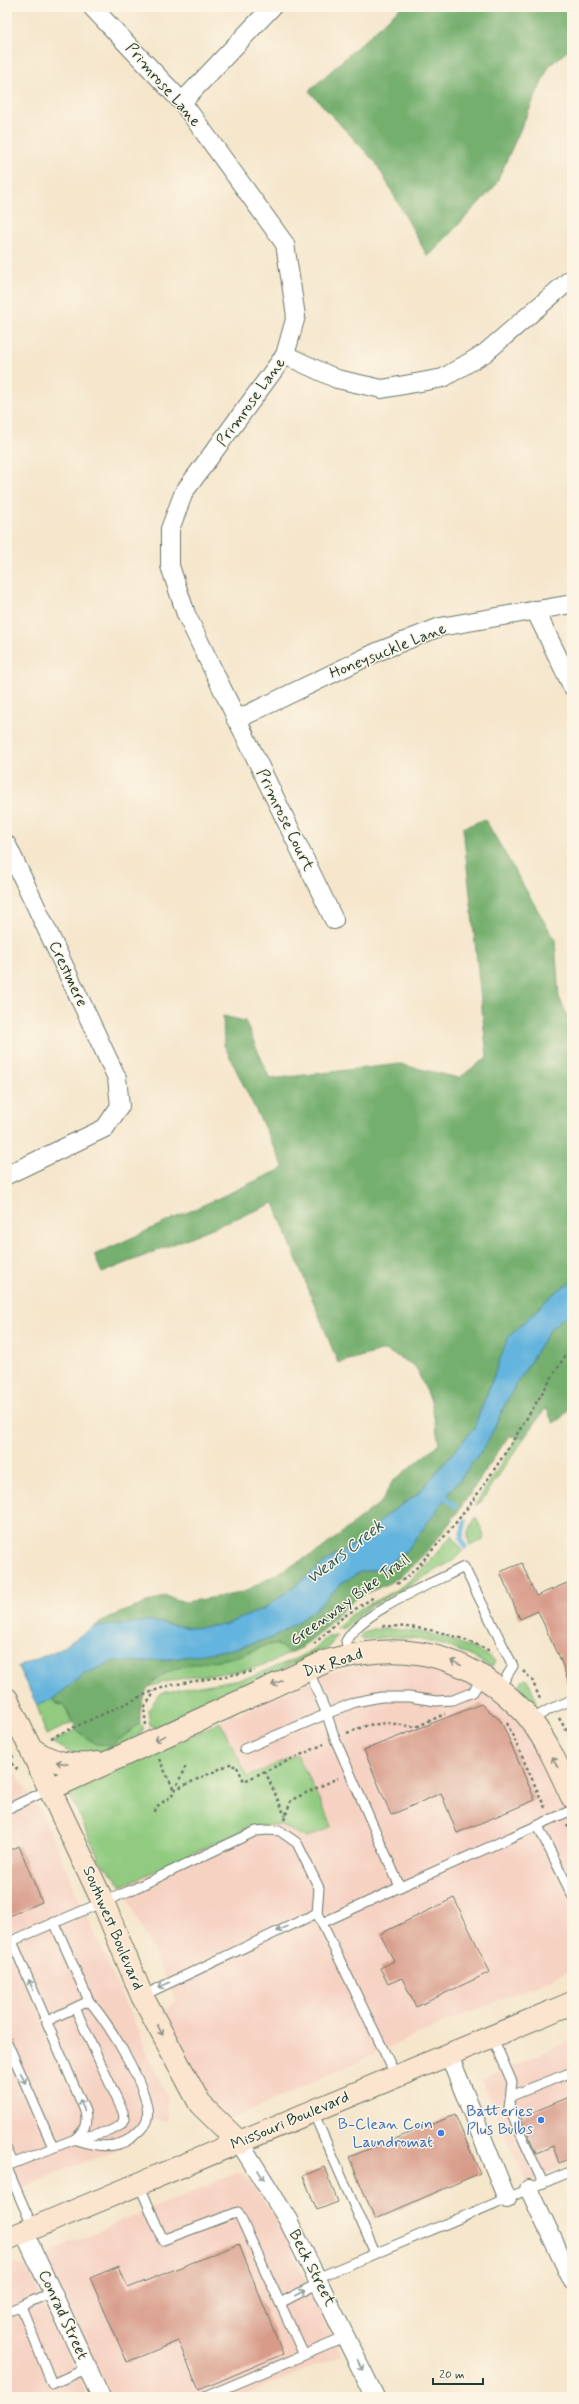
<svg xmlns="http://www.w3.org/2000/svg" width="579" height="2404" font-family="Mynerve,sans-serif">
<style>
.built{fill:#f6d2c3}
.green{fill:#90cb80;stroke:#58845a}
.forest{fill:#74af6e;stroke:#4a7651}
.water{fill:#63b4de;stroke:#417889}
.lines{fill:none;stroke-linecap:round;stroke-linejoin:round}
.stream{stroke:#63b4de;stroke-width:5}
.building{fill:#d89b8a}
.lane-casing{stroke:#6a7869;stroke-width:11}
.street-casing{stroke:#6a7869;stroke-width:20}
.secondary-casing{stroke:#6a7869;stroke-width:24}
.path{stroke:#6a7869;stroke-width:2.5;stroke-dasharray:3 3;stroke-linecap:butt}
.lane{stroke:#fff;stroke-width:9}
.street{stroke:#fff;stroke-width:18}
.secondary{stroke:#fbe5cf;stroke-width:22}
.oneway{stroke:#8d9182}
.oneway2{stroke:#8f9e9a}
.shop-dot{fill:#3f7fe0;stroke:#fcf5e5;stroke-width:1.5}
.labels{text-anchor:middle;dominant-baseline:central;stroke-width:3;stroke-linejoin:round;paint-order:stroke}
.street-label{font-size:16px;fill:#1f3d34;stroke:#fcf5e5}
.shop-label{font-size:16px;fill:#366cbe;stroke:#fcf5e5;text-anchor:end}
.water-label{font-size:17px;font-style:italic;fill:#305b5e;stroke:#fcf5e5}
</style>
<rect width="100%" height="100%" fill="#fcf5e5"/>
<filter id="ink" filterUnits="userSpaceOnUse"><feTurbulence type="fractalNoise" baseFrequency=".025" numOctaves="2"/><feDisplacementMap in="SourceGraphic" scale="8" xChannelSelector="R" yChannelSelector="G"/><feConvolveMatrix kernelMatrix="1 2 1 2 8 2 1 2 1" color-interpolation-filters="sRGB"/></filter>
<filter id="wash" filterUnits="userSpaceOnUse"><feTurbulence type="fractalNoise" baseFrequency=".012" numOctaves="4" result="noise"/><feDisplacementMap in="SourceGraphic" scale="16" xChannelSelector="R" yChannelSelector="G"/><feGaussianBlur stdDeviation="0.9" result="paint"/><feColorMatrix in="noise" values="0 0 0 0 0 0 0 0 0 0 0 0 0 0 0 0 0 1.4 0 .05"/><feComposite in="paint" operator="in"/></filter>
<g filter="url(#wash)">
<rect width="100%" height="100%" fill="#f5e6cc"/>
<!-- built -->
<g class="built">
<polygon points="391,1661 411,1663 448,1672 471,1683 496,1699 518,1720 533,1742 572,1819 572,1970 439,2025 229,2120 209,2100 166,2019 165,2011 176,2000 122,1886 250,1827 280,1825 307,1838 248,1777 220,1722 330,1672 372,1663"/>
<polygon points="7,1759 41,1812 167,2097 168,2121 156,2119 130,2144 7,2194"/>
<polygon points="572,2040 572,2162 526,2182 481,2080"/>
<polygon points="237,2173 244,2174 251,2182 279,2223 341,2355 241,2397 112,2397 54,2277 50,2265 50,2255 55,2249"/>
<polygon points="13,2264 22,2265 28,2270 87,2394 81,2397 7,2397 7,2266"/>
</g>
<!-- green -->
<g class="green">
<polygon points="518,1437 525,1437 481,1502 475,1505"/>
<path d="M476,1517L485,1538L470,1546C465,1534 470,1528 476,1517Z"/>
<path d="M452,1535L463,1552L456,1559L366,1609L345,1628L336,1629C355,1606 381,1601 405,1584C423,1571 437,1552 452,1535Z"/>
<path d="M373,1629C408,1628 439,1634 472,1648C479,1651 490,1655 495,1661L492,1666H489C463,1650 428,1637 397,1637C386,1637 374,1639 363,1639L360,1638L362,1634Z"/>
<polygon points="337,1636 328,1648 155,1727 150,1725 148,1711 160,1693 251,1677 297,1658 314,1649 328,1637"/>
<path d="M276,1644L289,1652L303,1647C286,1655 268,1665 249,1669C216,1676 181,1675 149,1687C180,1657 201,1666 238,1656C251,1653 263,1645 276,1644Z"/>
<polygon points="525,1679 528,1680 537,1702 531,1702 518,1688 520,1683"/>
<polygon points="53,1699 55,1703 65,1706 72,1723 46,1735 37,1705"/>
<polygon points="220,1722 248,1777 297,1754 332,1826 307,1838 280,1825 250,1827 122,1886 99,1859 69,1793"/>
<path d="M140,1723L143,1728L141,1734C110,1749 84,1767 52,1742L76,1730L78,1732L126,1735Z"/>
</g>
<!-- forest -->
<g class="forest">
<polygon points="401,7 572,7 572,47 549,66 495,186 428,257 376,163 309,91"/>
<polygon points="485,819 555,940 559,997 572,1026 572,1281 552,1295 508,1338 474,1428 418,1494 384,1517 367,1536 329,1560 264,1609 224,1625 190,1628 150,1621 94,1627 109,1617 166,1596 185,1602 242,1593 320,1550 382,1501 392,1482 439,1444 431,1401 415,1366 385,1350 338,1363 274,1203 102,1273 94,1255 284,1168 224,1045 223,1016 245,1021 270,1079 399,1064 459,1078 487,1057 463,828"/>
<path d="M572,1311V1399C568,1411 565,1417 553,1423L546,1408L525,1437L509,1436C477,1480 440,1549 396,1579C382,1588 365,1592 353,1601C330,1619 316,1643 289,1652C285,1649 280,1645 276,1644C266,1642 246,1655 235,1657C192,1666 138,1662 140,1723L113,1745L96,1744L78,1732L65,1706L55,1703L53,1699L84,1674L115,1661L144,1662L178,1658L232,1649L272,1638L311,1613L343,1582L360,1572L384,1568L407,1550L487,1443L508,1398L550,1329Z"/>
</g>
<!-- water -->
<polygon class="water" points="572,1281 572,1311 550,1329 508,1398 487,1443 407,1550 384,1568 360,1572 343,1582 311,1613 272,1638 232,1649 178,1658 144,1662 115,1661 84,1674 53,1699 37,1705 18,1667 58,1650 94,1627 150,1621 190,1628 224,1625 264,1609 329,1560 367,1536 384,1517 418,1494 474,1428 508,1338 552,1295"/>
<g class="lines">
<!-- stream -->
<g class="stream">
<polyline points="441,1493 455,1506"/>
<polyline points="465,1547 461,1538 465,1521"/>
</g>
</g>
<g id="blocks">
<!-- building -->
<g class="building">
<polygon points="522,1563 536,1596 572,1581 572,1686 570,1686 558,1653 557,1654 538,1611 520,1619 500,1572"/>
<polygon points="481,1704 501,1721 535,1800 457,1833 441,1793 391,1815 364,1750"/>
<polygon points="19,1846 42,1902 7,1917 7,1851"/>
<polygon points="454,1898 490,1972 416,2007 402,1978 388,1984 380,1968 394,1961 380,1934"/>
<polygon points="572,2096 572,2157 559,2163 553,2146 536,2153 521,2117"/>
<polygon points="455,2115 480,2173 375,2219 349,2157"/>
<polygon points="324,2167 338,2202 317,2210 303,2176"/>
<polygon points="239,2244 283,2354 199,2390 178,2341 127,2362 90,2278 119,2266 128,2288"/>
</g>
</g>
</g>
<g filter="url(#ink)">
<use href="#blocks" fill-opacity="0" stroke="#6a7869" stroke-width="1"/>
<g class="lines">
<!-- lane casing -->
<g class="lane-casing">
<g id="lane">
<path d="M349,1655L346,1641C362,1611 433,1583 464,1567L513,1666L499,1689"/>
<polyline points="308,1669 326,1712 335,1739 400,1887 572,1810"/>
<polyline points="531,1720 550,1709 572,1700"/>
<polyline points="244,1749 355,1702 381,1697 409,1697 436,1701 453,1700 473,1692 483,1677"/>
<polyline points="7,1809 50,1789"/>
<polyline points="538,1826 572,1895"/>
<polyline points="322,1923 400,1887"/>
<path d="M12,1941L85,2111C88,2124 84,2131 75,2139"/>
<polyline points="7,1943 129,1891 256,1831 268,1830 280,1831 297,1843 319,1888 317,1913 396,2076"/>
<polyline points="142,1996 317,1913"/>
<polyline points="47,2021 89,2001 54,1922"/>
<polyline points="492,2036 512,2082 509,2108 543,2183"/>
<polyline points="7,2042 53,2147"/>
<polyline points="511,2096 572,2072"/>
<polyline points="313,2112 375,2253"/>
<path d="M76,2140C95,2146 114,2150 131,2138C137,2133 145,2127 147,2119C153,2094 107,2020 89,2001"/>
<polyline points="7,2150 13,2163"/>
<polyline points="7,2166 75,2139 110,2131 121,2125 124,2119 123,2112 75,2008"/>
<polyline points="7,2168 33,2228"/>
<polyline points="139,2184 163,2240 238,2212 304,2355 205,2397"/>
<polyline points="317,2278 572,2171"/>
<polyline points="52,2292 21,2306 52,2384 88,2368"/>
<polyline points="280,2303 319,2283"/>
<polyline points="7,2312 21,2306"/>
<polyline points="304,2355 346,2337"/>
</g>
</g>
<!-- street casing -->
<g class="street-casing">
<g id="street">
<polyline points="92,7 182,102 285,244 296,316 285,355 184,492 170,529 170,566 186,614 334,920"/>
<polyline points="182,102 272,7"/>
<polyline points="285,355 337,379 382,389 443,378 485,353 572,278"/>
<polyline points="535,610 572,686"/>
<polyline points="236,720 377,652 440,627 572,604"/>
<polyline points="7,845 117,1078 120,1106 105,1128 7,1175"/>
<polyline points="449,2055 507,2199"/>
<polyline points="240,2143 288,2220 375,2397"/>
<polyline points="529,2189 572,2280"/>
<polyline points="24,2232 101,2397"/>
</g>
</g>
<!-- secondary casing -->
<g class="secondary-casing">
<g id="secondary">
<polyline points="7,1699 103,1902 142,1996 200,2104 240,2143"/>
<path d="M31,1748C51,1763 72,1767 97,1763"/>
<path d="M50,1789L327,1661C392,1643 451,1648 504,1693C514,1702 525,1711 532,1722C549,1745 560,1772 572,1797"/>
<polyline points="7,2239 572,2003"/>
</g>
</g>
<!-- path -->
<g class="path">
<path d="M397,1584C413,1574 424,1559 436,1546C490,1486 529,1412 572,1345"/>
<path d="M382,1626C423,1626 455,1633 492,1652"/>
<polyline points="314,1644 343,1617 374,1597"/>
<polyline points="523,1671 532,1680 540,1699"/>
<polyline points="559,1718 572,1740"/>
<polyline points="507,1723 546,1810"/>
<polyline points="146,1725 144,1708 152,1696 153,1691"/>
<polyline points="347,1733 368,1725 388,1723 416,1727 445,1714"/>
<polyline points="51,1738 153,1691 171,1685 255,1671"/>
<polyline points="7,1759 14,1756"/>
<polyline points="7,1759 19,1771"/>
<polyline points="159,1759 174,1790"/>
<polyline points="265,1771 285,1816"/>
<polyline points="174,1790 230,1764 232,1767 236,1765 244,1781 324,1744"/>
<path d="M155,1812C156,1803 166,1802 171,1796C177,1789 177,1780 185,1771V1767"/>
<polyline points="284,1820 291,1800 338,1778"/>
<polyline points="567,1825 572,1835"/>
</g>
<!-- lane -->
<use href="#lane" class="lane"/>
<!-- street -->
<use href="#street" class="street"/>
<!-- secondary -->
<use href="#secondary" class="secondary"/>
</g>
<!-- one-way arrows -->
<defs><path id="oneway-shaft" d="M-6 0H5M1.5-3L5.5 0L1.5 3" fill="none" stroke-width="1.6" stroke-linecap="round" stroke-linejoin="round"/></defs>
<g class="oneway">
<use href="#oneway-shaft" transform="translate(456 1663) rotate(-155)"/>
<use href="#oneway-shaft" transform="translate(277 1683) rotate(156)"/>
<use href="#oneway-shaft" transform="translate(160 1738) rotate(155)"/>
<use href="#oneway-shaft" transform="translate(555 1762) rotate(-116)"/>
<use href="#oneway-shaft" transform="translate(62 1763) rotate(-170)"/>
<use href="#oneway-shaft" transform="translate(160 2030) rotate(62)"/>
</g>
<g class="oneway2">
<use href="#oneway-shaft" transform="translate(282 1929) rotate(155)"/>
<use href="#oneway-shaft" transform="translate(31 1985) rotate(-113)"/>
<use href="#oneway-shaft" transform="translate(164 1985) rotate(155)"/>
<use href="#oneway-shaft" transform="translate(23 2078) rotate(66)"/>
<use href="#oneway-shaft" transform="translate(82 2105) rotate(-112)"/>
<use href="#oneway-shaft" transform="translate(261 2175) rotate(58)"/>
<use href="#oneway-shaft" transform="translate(300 2293) rotate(-27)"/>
<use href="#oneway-shaft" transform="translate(360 2365) rotate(64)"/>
</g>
</g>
<!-- markers -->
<g class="shop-dot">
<circle cx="541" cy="2120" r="4"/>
<circle cx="441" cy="2133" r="4"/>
</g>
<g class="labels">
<!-- street labels -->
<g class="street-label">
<text transform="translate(163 85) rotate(49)">Primrose Lane</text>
<text transform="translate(251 402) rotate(-54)">Primrose Lane</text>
<text transform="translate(388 651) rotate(-22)">Honeysuckle Lane</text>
<text transform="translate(285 820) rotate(64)">Primrose Court</text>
<text transform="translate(68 974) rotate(65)">Crestmere</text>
<text transform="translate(350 1600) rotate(-36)">Greenway Bike Trail</text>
<text transform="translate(333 1663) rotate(-18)">Dix Road</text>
<text transform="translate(113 1928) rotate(67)">Southwest Boulevard</text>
<text transform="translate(290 2121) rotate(-23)">Missouri Boulevard</text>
<text transform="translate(312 2268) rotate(63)">Beck Street</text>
<text transform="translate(63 2315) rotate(65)">Conrad Street</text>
</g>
<!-- shop labels -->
<g class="shop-label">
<text x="533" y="2111">Batteries<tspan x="533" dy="18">Plus Bulbs</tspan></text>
<text x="433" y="2124">B-Clean Coin<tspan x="433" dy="18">Laundromat</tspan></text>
</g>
<!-- water labels -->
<g class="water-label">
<text transform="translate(345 1552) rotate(-38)">Wears Creek</text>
</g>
</g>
<!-- margin -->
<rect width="579" height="2404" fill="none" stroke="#fcf5e5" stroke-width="24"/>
<!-- scale -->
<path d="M433 2378v6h50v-6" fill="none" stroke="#1f3d34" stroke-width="2"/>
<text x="439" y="2378" font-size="12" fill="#1f3d34" stroke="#fcf5e5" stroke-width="3" paint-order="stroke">20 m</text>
</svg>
